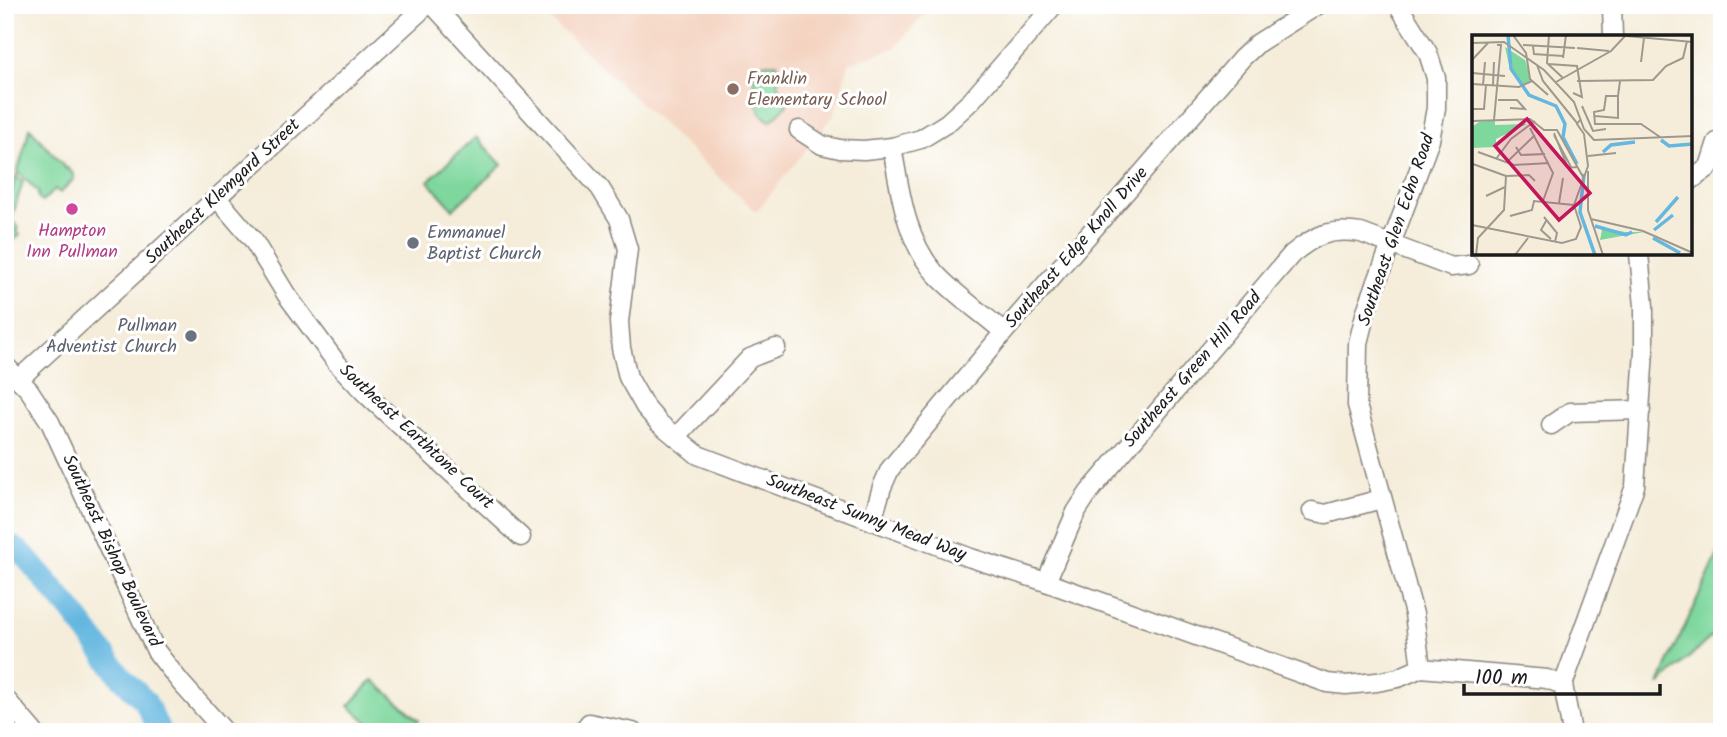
<svg xmlns="http://www.w3.org/2000/svg" width="1727" height="737" font-family="Kalam,sans-serif">
<style>
.built{fill:#f4d3c0}
.green{fill:#7ed79d;stroke:#4d7a5c;stroke-width:2}
.lines{fill:none;stroke-linecap:round;stroke-linejoin:round}
.river{stroke:#65b7e0;stroke-width:23}
.minor-casing{stroke:#88847b;stroke-width:21}
.minor{stroke:#fff;stroke-width:18}
.education-dot{fill:#8d6e63;stroke:#fff;stroke-width:2.5}
.hotel-dot{fill:#d1479c;stroke:#fff;stroke-width:2.5}
.worship-dot{fill:#6b7280;stroke:#fff;stroke-width:2.5}
.labels{text-anchor:middle;dominant-baseline:central;stroke-width:6;stroke-linejoin:round;paint-order:stroke}
.education-label{font-size:18px;fill:#785e54;stroke:#fff;text-anchor:start}
.street-label{font-size:18px;fill:#1c1c1c;stroke:#fff}
.hotel-label{font-size:18px;fill:#b23c85;stroke:#fff}
.worship-label{font-size:18px;fill:#5b616d;stroke:#fff;text-anchor:start}
.inset-river{fill:none;stroke:#65b7e0;stroke-width:3.5}
.inset-road{fill:none;stroke:#9e998e;stroke-width:2}
.view{fill:#c2185b;fill-opacity:0.15;stroke:#c2185b;stroke-width:3.5}
.inset-edge{fill:none;stroke:#1c1c1c;stroke-width:3.5}
</style>
<rect width="100%" height="100%" fill="#fff"/>
<filter id="ink" filterUnits="userSpaceOnUse"><feTurbulence type="fractalNoise" baseFrequency=".0143" numOctaves="2"/><feDisplacementMap in="SourceGraphic" scale="14" xChannelSelector="R" yChannelSelector="G"/><feConvolveMatrix kernelMatrix="1 2 1 2 8 2 1 2 1" color-interpolation-filters="sRGB"/></filter>
<filter id="wash" filterUnits="userSpaceOnUse"><feTurbulence type="fractalNoise" baseFrequency=".00686" numOctaves="4" result="noise"/><feDisplacementMap in="SourceGraphic" scale="28" xChannelSelector="R" yChannelSelector="G"/><feGaussianBlur stdDeviation="1.57" result="paint"/><feColorMatrix in="noise" values="0 0 0 0 0 0 0 0 0 0 0 0 0 0 0 0 0 1.4 0 .05"/><feComposite in="paint" operator="in"/></filter>
<g filter="url(#wash)">
<rect width="100%" height="100%" fill="#f5edda"/>
<!-- built -->
<polygon class="built" points="535,5 932,5 895,48 849,63 834,115 756,212"/>
<!-- green -->
<g class="green">
<path d="M757,63H777L779,87L785,93L787,105L771,121C753,115 751,79 757,63Z"/>
<polygon points="30,128 66,169 68,168 74,175 74,179 60,193 55,189 42,202 38,197 38,192 21,175 17,174"/>
<polygon points="476,137 502,165 453,209 428,181"/>
<polygon points="16,176 23,182 11,220 19,228 16,231 20,235 5,248 5,212"/>
<polygon points="1722,546 1722,627 1659,685 1668,663"/>
<polygon points="373,680 419,720 410,732 379,732 349,706"/>
</g>
<g class="lines">
<!-- river -->
<polyline class="river" points="5,542 23,554 72,611 122,678 145,701 160,732"/>
</g>
</g>
<g filter="url(#ink)">
<g class="lines">
<!-- minor casing -->
<g class="minor-casing">
<g id="minor">
<polyline points="433,5 600,188 619,219 628,249 619,322 621,348 628,377 645,407 659,423 698,455 971,558 1046,582 1327,683 1346,685 1377,682 1398,678 1421,668 1547,679 1563,685"/>
<polyline points="1398,5 1428,53 1436,78 1436,108 1430,140 1366,311 1358,343 1357,405 1414,614 1421,668"/>
<polyline points="1612,5 1613,37"/>
<polyline points="799,130 822,145 840,149 864,150 892,147 921,139 947,123 971,101 1054,5"/>
<path d="M892,147C900,190 905,239 935,273C954,294 982,313 1004,332"/>
<polyline points="1690,181 1709,167 1717,142"/>
<polyline points="217,198 253,240 286,294 336,362 368,396 521,537"/>
<polyline points="5,365 29,390 50,422 156,651 181,683 225,732"/>
<polyline points="20,378 427,5"/>
<polyline points="1551,425 1570,412 1641,410"/>
<polyline points="676,437 750,358 776,348"/>
<polyline points="1312,511 1326,514 1381,499"/>
<polyline points="872,521 882,487 890,469 1004,332 1242,58 1258,43 1318,5"/>
<path d="M1046,582L1076,512L1089,492L1292,254C1315,235 1330,228 1361,233L1451,267L1469,265"/>
<polyline points="5,698 34,732"/>
<polyline points="582,732 589,723 633,732"/>
<polyline points="1572,732 1563,685 1635,486 1644,351 1644,306 1639,254"/>
</g>
</g>
<!-- minor -->
<use href="#minor" class="minor"/>
</g>
</g>
<!-- markers -->
<circle class="education-dot" cx="733" cy="89" r="7"/>
<circle class="hotel-dot" cx="72" cy="209" r="7"/>
<g class="worship-dot">
<circle cx="413" cy="243" r="7"/>
<circle cx="191" cy="336" r="7"/>
</g>
<g class="labels">
<!-- education labels -->
<g class="education-label">
<text x="747" y="79">Franklin<tspan x="747" dy="21">Elementary School</tspan></text>
</g>
<!-- street labels -->
<g class="street-label">
<text transform="translate(223 192) rotate(-43)">Southeast Klemgard Street</text>
<text transform="translate(1397 230) rotate(-71)">Southeast Glen Echo Road</text>
<text transform="translate(1077 248) rotate(-49)">Southeast Edge Knoll Drive</text>
<text transform="translate(1193 370) rotate(-49)">Southeast Green Hill Road</text>
<text transform="translate(416 437) rotate(43)">Southeast Earthtone Court</text>
<text transform="translate(866 518) rotate(21)">Southeast Sunny Mead Way</text>
<text transform="translate(111 551) rotate(65)">Southeast Bishop Boulevard</text>
</g>
<!-- hotel labels -->
<g class="hotel-label">
<text x="72" y="231">Hampton<tspan x="72" dy="21">Inn Pullman</tspan></text>
</g>
<!-- worship labels -->
<g class="worship-label">
<text x="427" y="233">Emmanuel<tspan x="427" dy="21">Baptist Church</tspan></text>
<text x="177" y="326" text-anchor="end">Pullman<tspan x="177" dy="21">Adventist Church</tspan></text>
</g>
</g>
<!-- overview -->
<g transform="translate(1472 35)">
<rect width="220" height="220" fill="#f5edda"/>
<path d="M33,12L53,25L59,45L50,51L38,34ZM23,85V90L55,89L24,104V112L0,113V92L7,87ZM123,191L153,197H172L128,205L130,195Z" fill="#7ed79d"/>
<path class="inset-river" d="M36,0L39,34L57,60L84,71L93,89L91,102L105,129M189,105L197,111L221,109M131,117L139,110L163,107M112,139L108,177L123,220M184,187L206,162M123,191L154,200L160,197M182,195L201,180M181,203L208,218"/>
<path class="inset-road" d="M41,0L54,18L58,44L76,60M77,0L75,28L91,43M154,1L221,7M0,8L32,7L72,35L102,67L112,94L122,105L221,101M51,10L103,13M61,11L62,19L91,21M105,13L137,16M91,23L94,0M0,25L16,8M169,27L172,3M76,29L105,31L110,62L101,58M65,30L71,46L105,88M0,38L33,41M105,46L181,45L194,31L211,23L215,6M148,46L146,61H134L132,75L122,77L123,89H169L188,102M84,47L139,16L154,0M0,49L47,52L60,46M11,50L13,27M21,50L22,27M26,65H45L53,74L38,73M110,71L121,96L134,94M0,74H12L14,50M123,81L146,83V61M22,85L29,10H25M0,86L58,84L72,95H85L111,142M58,93L81,138L71,166M82,98L96,133L105,132M82,100L99,132M44,112L49,120L73,119M6,117L42,130L77,128M116,121L144,118M24,124L39,104L63,86M35,127L63,100M1,129L34,141M116,136V175L131,220M34,141L57,140L63,146M14,161L33,152M87,168L91,143M38,181L60,175L62,166L102,170M72,182L85,198L83,207M119,184L171,196L221,218M74,186L69,195L79,204M0,190L90,208L104,204L109,192L102,170L116,131L112,99L105,89L108,85M4,220L6,203L32,175L34,141M43,220L56,203"/>
<path class="view" d="M55,84L118,158L87,185L23,111Z"/>
<rect width="220" height="220" class="inset-edge"/>
</g>
<!-- margin -->
<rect width="1727" height="737" fill="none" stroke="#fff" stroke-width="28"/>
<!-- scale -->
<path d="M1464 684v10h196v-10" fill="none" stroke="#1c1c1c" stroke-width="3.5"/>
<text x="1475" y="684" font-size="21" fill="#1c1c1c" stroke="#ffffff" stroke-width="5" paint-order="stroke">100 m</text>
</svg>
